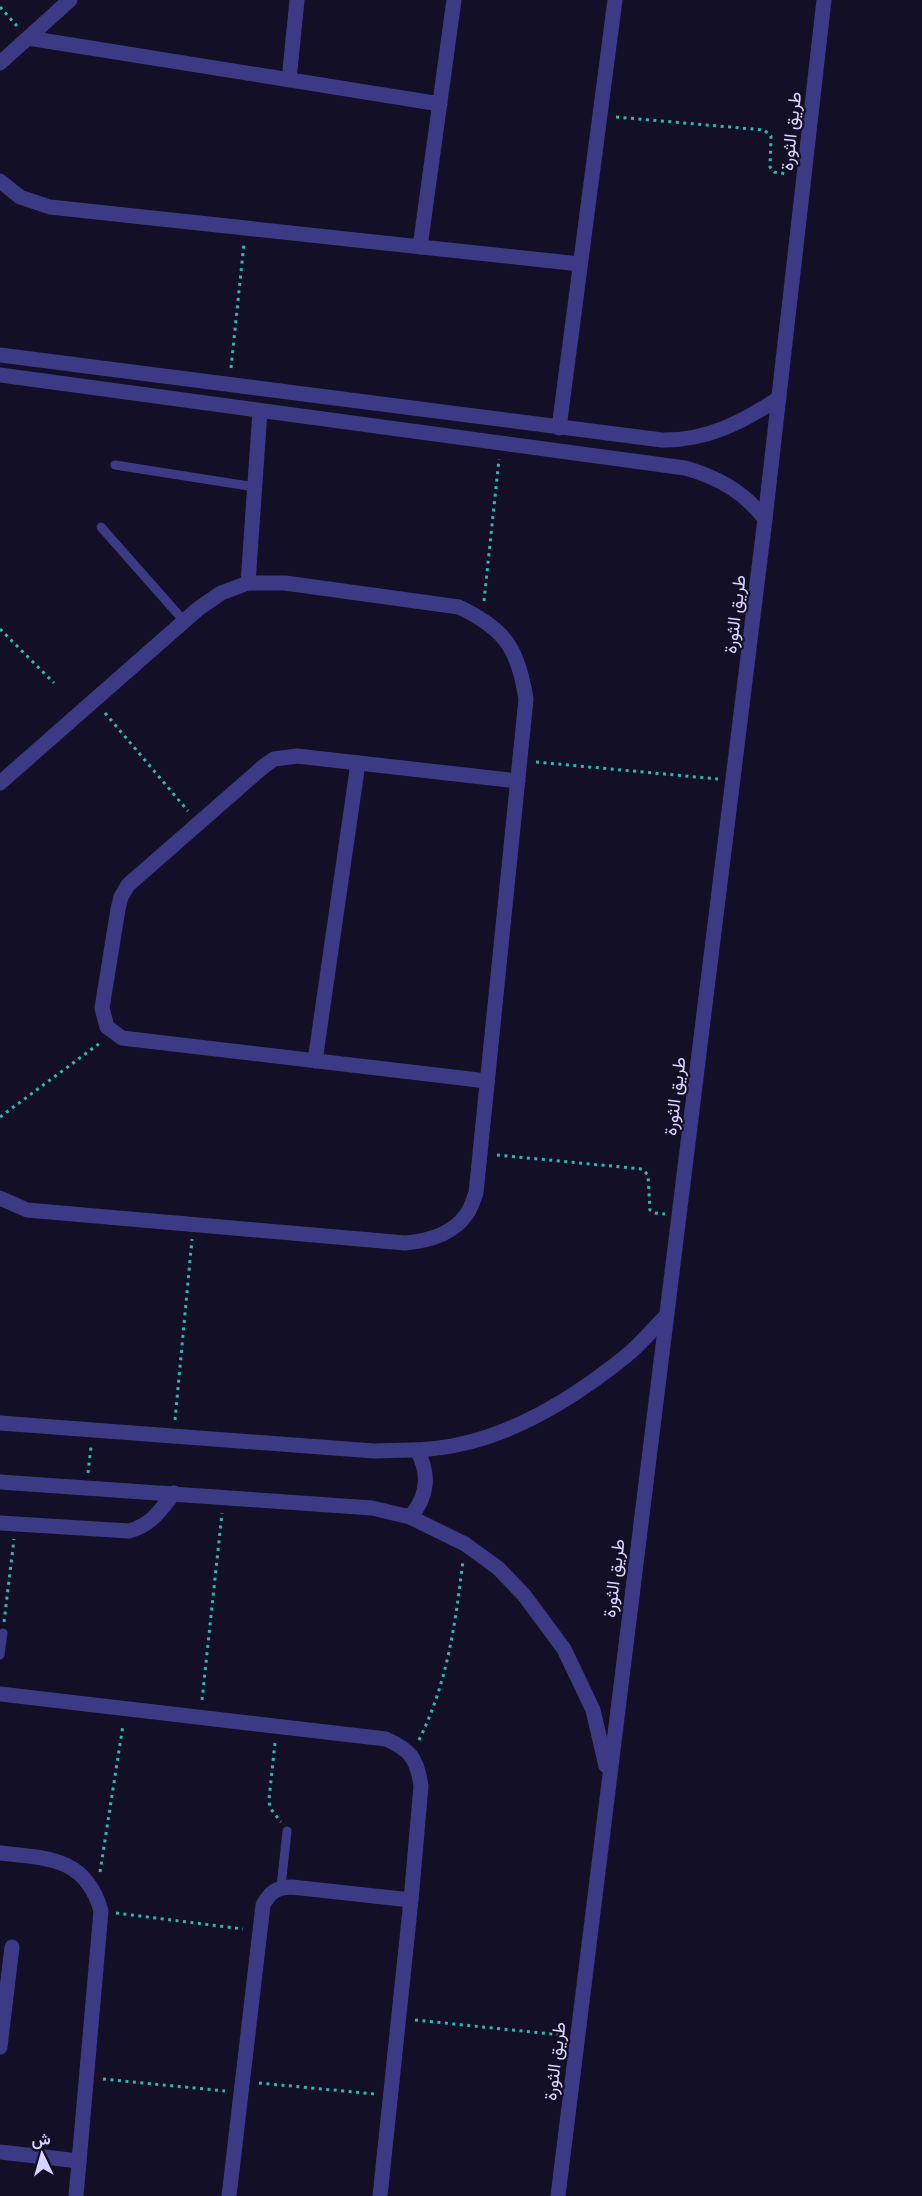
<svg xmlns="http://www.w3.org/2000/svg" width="922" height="2196" font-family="Ubuntu,Vazirmatn,sans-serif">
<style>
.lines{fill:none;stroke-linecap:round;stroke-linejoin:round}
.path{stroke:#2fb8b0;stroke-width:3;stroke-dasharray:3 4.5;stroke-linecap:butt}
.service{stroke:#3d3a85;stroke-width:9}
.minor{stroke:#3d3a85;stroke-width:15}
.labels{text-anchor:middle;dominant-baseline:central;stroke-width:4.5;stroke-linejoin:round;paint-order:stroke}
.street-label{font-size:18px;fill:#d9d4ff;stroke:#130f26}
</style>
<rect width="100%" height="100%" fill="#130f26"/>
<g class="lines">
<!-- path -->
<g class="path">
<polyline points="0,7 17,26"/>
<polyline points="616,117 764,130 771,136 770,167 774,172 788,174"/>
<polyline points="231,368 244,243"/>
<polyline points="484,601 499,459"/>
<polyline points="0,629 54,683"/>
<polyline points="105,713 188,811"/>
<polyline points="536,762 718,779"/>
<polyline points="0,1117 100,1043"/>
<polyline points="497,1155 642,1169 648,1175 650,1210 655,1213 665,1214"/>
<polyline points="175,1420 192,1239"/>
<polyline points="88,1473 91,1447"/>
<polyline points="4,1622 14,1539"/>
<polyline points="202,1700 222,1513"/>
<path d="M419,1740C448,1681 455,1625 463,1561"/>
<polyline points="275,1743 269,1799 270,1808 281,1822"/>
<polyline points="100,1872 123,1725"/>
<polyline points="116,1913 243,1929"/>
<polyline points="415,2020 561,2035"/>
<polyline points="103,2079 225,2091"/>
<polyline points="259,2083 375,2094"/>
</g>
<!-- service -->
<g class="service">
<polyline points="115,465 255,487"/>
<polyline points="101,527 184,621"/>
<polyline points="0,1655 3,1633"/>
<polyline points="281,1887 287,1831"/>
</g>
<!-- minor -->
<g class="minor">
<polyline points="28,38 440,104"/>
<polyline points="0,63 70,0"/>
<polyline points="289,80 297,0"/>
<polyline points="0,181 20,197 50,207 580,264"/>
<polyline points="420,247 454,0"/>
<path d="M0,355L662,440C706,441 743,422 779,398"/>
<path d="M0,375L685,468C718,477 744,492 765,519"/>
<polyline points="559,428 615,0"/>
<polyline points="248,583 260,411"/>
<path d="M0,783L198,609L221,593L248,583H285L459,607C505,629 518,648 526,699L476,1193C473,1200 471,1209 466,1215C452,1235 428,1241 405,1243L27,1210L0,1198"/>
<polyline points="315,1061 358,763"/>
<polyline points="487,1081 122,1038 107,1027 102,1008 118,909 121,897 128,885 264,766 274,759 297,756 518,781"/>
<path d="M0,1423L374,1451C403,1450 432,1451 461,1444C521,1431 579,1394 626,1356C640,1345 652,1330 665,1317"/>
<polyline points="0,1482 372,1508 410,1517 465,1544 498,1568 524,1595 564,1649 593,1710 606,1766"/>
<path d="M410,1517C428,1497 430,1474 417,1450"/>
<path d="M0,1523L129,1531C151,1525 160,1511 174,1493"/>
<path d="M0,1694L386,1739C411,1750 417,1759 421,1786L411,1900L380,2196"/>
<path d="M0,1853C47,1858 86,1857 101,1911L76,2196"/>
<polyline points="0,2047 12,1947"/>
<polyline points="0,2152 79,2161"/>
<path d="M229,2196L263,1905C270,1892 277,1887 292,1887L411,1900"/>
<polyline points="558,2196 765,519 824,0"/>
</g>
</g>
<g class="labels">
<!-- street labels -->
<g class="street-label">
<text transform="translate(790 131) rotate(-84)">طريق الثورة</text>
<text transform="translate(734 614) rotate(-83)">طريق الثورة</text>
<text transform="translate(674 1096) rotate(-83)">طريق الثورة</text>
<text transform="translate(613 1578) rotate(-83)">طريق الثورة</text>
<text transform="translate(554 2061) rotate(-83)">طريق الثورة</text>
</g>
</g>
<!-- north arrow -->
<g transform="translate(42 2154) rotate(355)" stroke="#130f26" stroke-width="4.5" paint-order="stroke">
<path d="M0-4.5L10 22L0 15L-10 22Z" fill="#d9d4ff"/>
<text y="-9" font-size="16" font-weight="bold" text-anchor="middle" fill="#d9d4ff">ش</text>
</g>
</svg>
